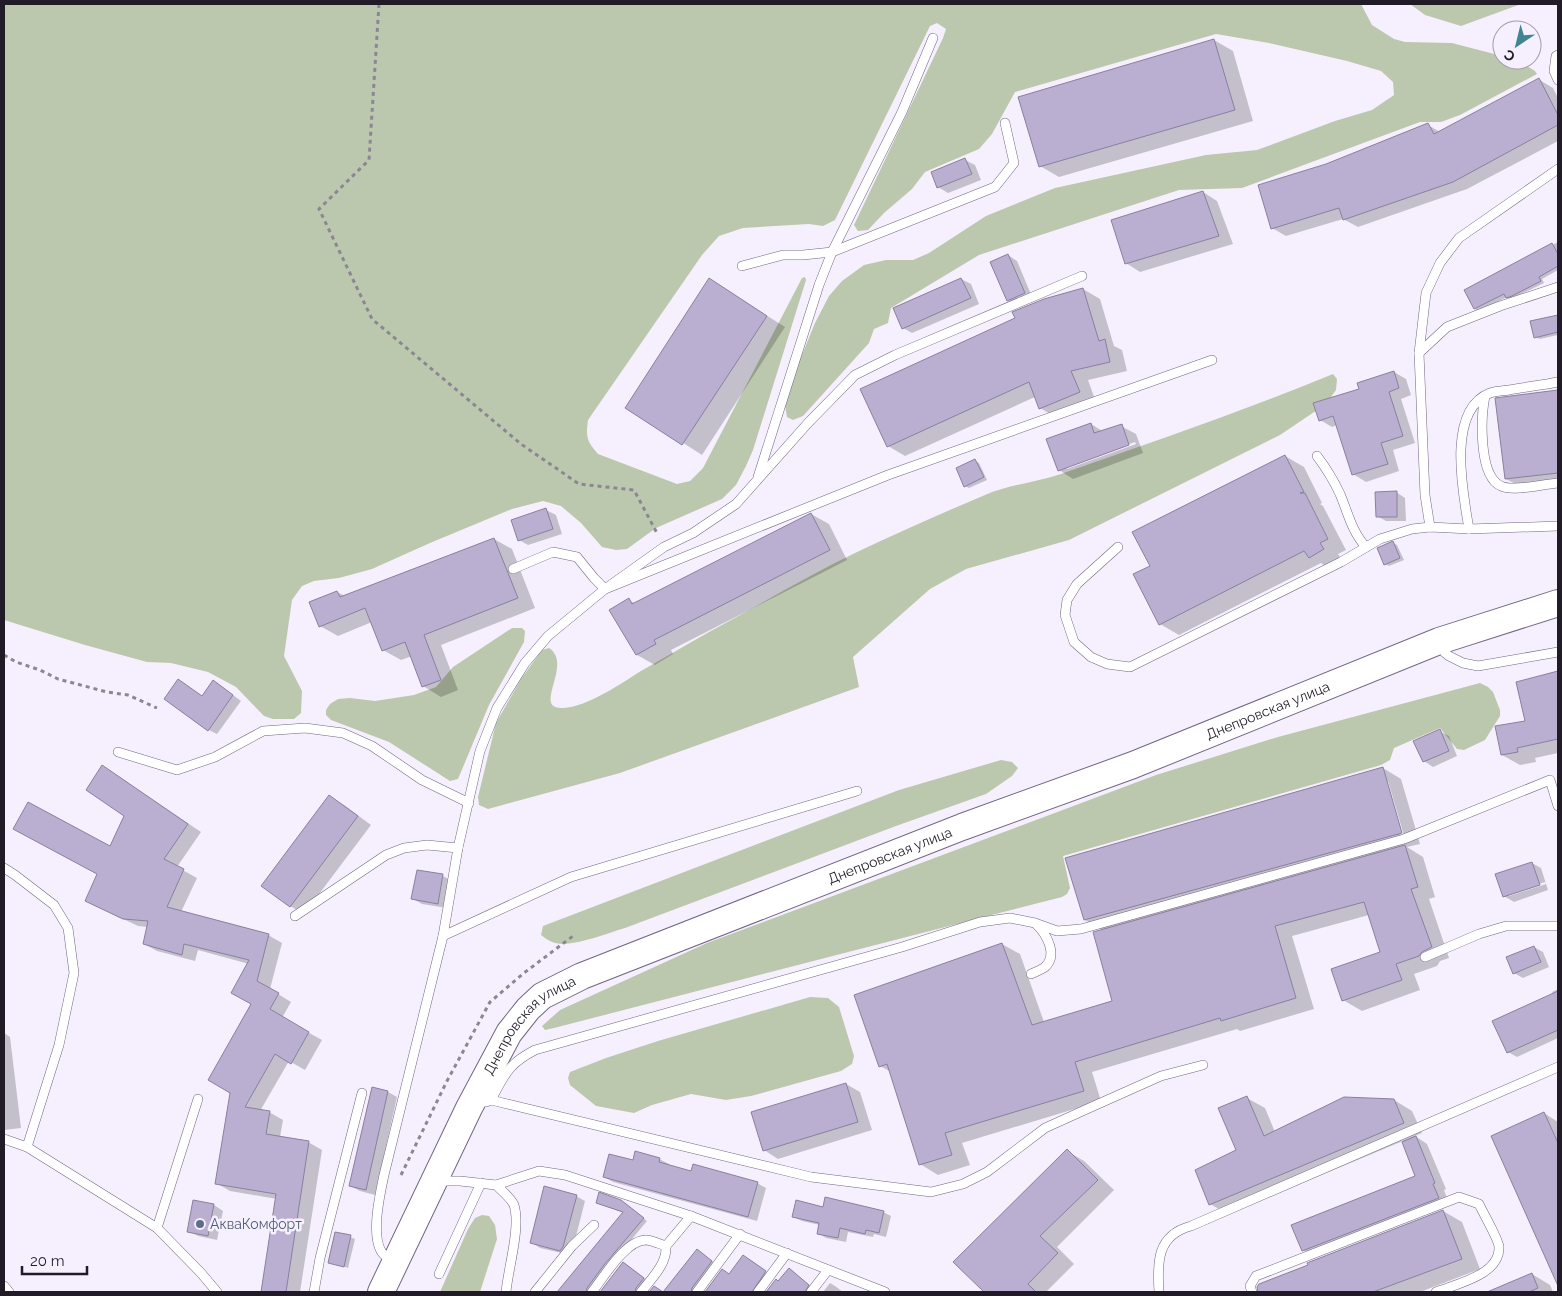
<svg xmlns="http://www.w3.org/2000/svg" width="1562" height="1296" font-family="Raleway,sans-serif">
<style>
.green{fill:#bcc8ad}
.shadow{fill:#0003;fill-rule:evenodd}
.building{fill:#baafd1;stroke:#8a7f9f}
.lines{fill:none;stroke-linecap:round;stroke-linejoin:round}
.lane-casing{stroke:#736584;stroke-width:10}
.secondary-casing{stroke:#736584;stroke-width:28}
.path{stroke:#8c8694;stroke-width:3;stroke-dasharray:4 4;stroke-linecap:butt}
.lane{stroke:#fff;stroke-width:9}
.secondary{stroke:#fff;stroke-width:26}
.service-dot{fill:#5c6f8a;stroke:#f6f0fe;stroke-width:2}
.labels{text-anchor:middle;dominant-baseline:central;stroke-width:5;stroke-linejoin:round;paint-order:stroke}
.street-label{font-size:14px;fill:#211b28;stroke:#f6f0fe}
.service-label{font-size:14px;fill:#4e5e75;stroke:#f6f0fe;text-anchor:start}
</style>
<rect width="100%" height="100%" fill="#f6f0fe"/>
<!-- green -->
<g class="green">
<path d="M4,4H1361L1372,25L1394,39L1405,42L1452,43L1502,56V60H1517L1535,71L1537,74L1460,115L1441,122H1420L1242,188L1179,190L979,255L891,308L888,323L874,329L869,343L803,416L793,420L787,417L785,405L793,377L815,323L829,296L842,281L864,265L886,260H913L929,253L986,216L1055,188L1206,155L1257,150L1335,121L1372,110L1394,95L1393,82L1381,71L1347,61L1269,43L1216,34L1015,92L992,134L979,149L925,172L912,189L884,213L868,230L858,231L854,225L943,38L946,29L937,23L930,26L835,220L823,226L809,224L743,228L719,236L702,255L588,420C586,436 586,441 598,454L677,484L690,481L703,468L802,278L805,277L806,280L753,450L746,466L736,485L722,499L656,528L627,549L616,550L602,547L581,523L561,506L543,501L512,509L430,543L372,569L339,578L314,581L302,586L292,600L284,656L302,691L301,713L294,719H273L264,716L236,687L208,672L171,663L147,662L85,645L4,620Z"/>
<polygon points="1410,4 1521,4 1461,26 1425,15"/>
<path d="M1333,374L1337,379L1336,390L1326,404L1280,435L1069,540L966,569L930,589L853,657L859,687L620,773L488,809L479,805L478,797L496,723L521,679L542,650L549,648C574,664 531,710 563,708C587,707 620,684 641,671C664,658 686,645 709,632C758,606 805,577 855,553C897,533 942,513 985,495C1008,485 1037,482 1061,474C1152,442 1243,411 1333,374Z"/>
<polygon points="512,628 522,628 525,631 524,642 489,705 458,779 450,781 389,742 331,720 326,715 326,710 330,704 338,699 350,698 375,701 414,695 436,687 453,667"/>
<polygon points="1480,683 1488,687 1493,692 1500,710 1500,716 1485,740 1464,750 1457,749 1440,728 1394,748 1390,760 1381,765 1063,856 1070,888 1067,894 1062,897 554,1028 545,1030 542,1026 560,1010 707,943 1156,775 1278,737"/>
<path d="M1001,760L1012,762L1018,768L1012,776L986,794L896,826L625,928C605,934 583,943 563,944C554,944 547,940 541,935L543,926L899,790Z"/>
<polygon points="810,997 828,998 839,1007 854,1056 852,1064 841,1071 751,1096 726,1100 691,1094 652,1105 634,1113 596,1106 570,1085 568,1078 570,1072 606,1058 658,1041"/>
<polygon points="482,1215 489,1216 495,1225 497,1239 480,1292 440,1292 468,1229 475,1218"/>
</g>
<!-- shadow -->
<g class="shadow">
<polygon points="1214,40 1233,51 1253,121 1059,177 1040,166"/>
<polygon points="1538,79 1553,88 1558,98 1558,141 1467,189 1358,227 1343,219 1286,236 1272,228 1326,165 1428,125 1440,132"/>
<polygon points="965,160 975,165 981,180 948,193 938,187"/>
<polygon points="1203,192 1217,201 1233,244 1140,272 1126,263"/>
<polygon points="1558,242 1558,270 1542,279 1544,283 1511,299 1507,297 1479,311 1475,309 1466,291"/>
<polygon points="1008,255 1017,261 1033,299 1018,305 1008,300"/>
<polygon points="961,279 971,284 979,304 912,333 903,328"/>
<polygon points="1083,289 1100,299 1114,346 1122,350 1127,371 1088,380 1096,402 1057,418 1040,408 1035,397 905,456 888,446"/>
<polygon points="728,291 785,327 702,455 627,407"/>
<polygon points="1558,316 1558,335 1540,339 1535,337 1532,322"/>
<polygon points="1394,372 1406,379 1411,395 1401,399 1415,443 1393,450 1399,471 1366,482 1353,474 1337,425 1332,427 1320,420 1360,389"/>
<polygon points="1558,392 1558,486 1525,489 1506,479 1496,399"/>
<path d="M1091,424L1104,432L1121,426L1136,434L1143,453L1073,479L1059,470ZM1135,442L1136,444L1067,469V467Z"/>
<polygon points="1285,456 1304,467 1322,503 1320,504 1323,506 1346,550 1338,554 1342,560 1328,568 1321,563 1179,635 1160,624 1151,566"/>
<polygon points="975,461 979,463 987,480 969,488 965,486"/>
<polygon points="1396,492 1405,498 1406,521 1386,521 1377,516"/>
<polygon points="546,510 556,515 562,534 528,545 519,540"/>
<polygon points="811,514 829,524 847,560 671,650 673,654 655,665 637,655 610,611 629,600 636,604"/>
<polygon points="494,539 512,549 535,608 441,645 458,690 441,697 423,686 412,656 401,660 383,650 372,622 338,636 320,626 337,592 345,596"/>
<polygon points="1393,543 1397,545 1404,560 1389,566 1385,564"/>
<polygon points="1558,672 1558,753 1535,758 1536,762 1520,765 1502,755 1527,722 1517,683"/>
<polygon points="221,686 241,701 217,734 209,730 203,697"/>
<polygon points="1439,731 1449,736 1457,756 1433,767 1424,761"/>
<path d="M1383,768L1401,779L1420,844L1407,847L1423,857L1435,897L1429,899L1449,958L1440,961L1437,966L1414,974L1420,990L1362,1011L1343,1000L1382,953L1369,915L1292,936L1314,1009L1240,1031L1237,1029L1092,1072L1101,1101L962,1143L970,1165L938,1175L920,1164L891,1072L880,1066L1002,944L1020,954L1044,1022L1114,1001L1104,931L1085,920ZM1386,781H1388L1405,839H1402Z"/>
<polygon points="116,775 201,832 177,867 197,878 181,912 268,935 282,943 270,989 291,1002 282,1018 322,1040 305,1070 289,1061 260,1111 269,1112 283,1120 280,1137 308,1142 322,1150 300,1292 263,1292 277,1199 230,1191 216,1183 253,1004 249,964 198,950 195,961 157,951 144,944 148,927 138,926 100,908 111,847 126,815"/>
<polygon points="330,797 344,805 371,825 304,914 290,906"/>
<path d="M1532,863L1541,868L1548,890L1514,902L1504,896ZM1545,882L1546,884L1509,896V894Z"/>
<polygon points="443,876 452,881 447,908 422,904 413,899"/>
<polygon points="1534,947 1543,952 1549,967 1523,978 1514,973"/>
<polygon points="1558,989 1558,1038 1517,1057 1508,1052 1554,995 1552,992"/>
<polygon points="4,1033 10,1037 21,1128 4,1130"/>
<polygon points="846,1084 860,1092 872,1130 778,1159 764,1150"/>
<polygon points="373,1088 388,1092 397,1097 375,1195 360,1191 350,1186"/>
<polygon points="1247,1098 1265,1108 1275,1132 1394,1100 1412,1111 1422,1133 1415,1136 1427,1144 1446,1189 1444,1190 1449,1204 1314,1257 1303,1250 1417,1177 1403,1141 1228,1214 1210,1204 1237,1151"/>
<polygon points="1544,1113 1558,1122 1558,1270 1550,1265"/>
<polygon points="1067,1151 1084,1161 1114,1190 1057,1247 1074,1264 1046,1292 985,1292 955,1262"/>
<polygon points="659,1159 669,1164 668,1166 692,1173 757,1183 766,1188 757,1221 613,1182 604,1177 634,1162"/>
<polygon points="576,1196 585,1201 572,1252 570,1255 540,1248 531,1242"/>
<polygon points="194,1202 214,1205 223,1211 217,1240 198,1236 189,1231"/>
<polygon points="626,1204 647,1221 616,1258 591,1292 559,1292 624,1213 602,1205"/>
<polygon points="823,1209 883,1212 891,1216 886,1237 874,1234 873,1237 848,1232 846,1242 826,1238 818,1233 820,1225 802,1221 794,1217"/>
<polygon points="1443,1211 1462,1222 1480,1269 1420,1292 1274,1292 1270,1281"/>
<polygon points="350,1237 355,1239 348,1268 329,1262"/>
<polygon points="697,1250 716,1264 696,1292 664,1292"/>
<polygon points="748,1259 769,1275 757,1292 706,1292 722,1270 730,1275"/>
<polygon points="624,1263 648,1281 640,1292 601,1292"/>
<polygon points="789,1269 813,1288 810,1292 767,1292 776,1281 779,1282"/>
<polygon points="1532,1274 1550,1285 1553,1292 1489,1292"/>
<polygon points="830,1283 835,1286 843,1292 823,1292"/>
</g>
<!-- building -->
<g class="building">
<polygon points="1214,39 1235,110 1039,167 1018,97"/>
<polygon points="1539,78 1558,115 1558,125 1453,182 1343,220 1339,208 1271,229 1258,185 1326,164 1428,123 1434,134"/>
<polygon points="965,158 972,174 937,188 931,172"/>
<polygon points="1203,191 1219,236 1125,264 1111,220"/>
<polygon points="1552,243 1558,254 1558,266 1539,277 1541,281 1512,296 1506,298 1504,294 1474,309 1464,290"/>
<polygon points="1008,254 1025,293 1007,301 990,262"/>
<polygon points="709,278 767,316 682,445 625,408"/>
<polygon points="961,278 971,298 902,329 893,308"/>
<polygon points="1083,288 1099,341 1105,339 1110,362 1071,371 1080,392 1039,409 1029,382 887,447 860,389 1015,318 1012,312 1044,299"/>
<polygon points="1558,315 1558,332 1534,338 1530,321"/>
<polygon points="1394,371 1399,388 1389,392 1403,436 1381,443 1388,464 1352,475 1333,416 1319,421 1313,403 1359,389 1357,383"/>
<polygon points="1558,390 1558,473 1505,479 1495,398"/>
<polygon points="1091,423 1094,433 1122,424 1129,445 1058,471 1046,439"/>
<polygon points="1285,455 1304,492 1300,493 1305,493 1328,539 1320,543 1324,549 1309,558 1304,551 1159,625 1133,574 1150,566 1132,532"/>
<polygon points="975,459 984,477 964,487 956,468"/>
<polygon points="1397,491 1397,517 1376,517 1375,492"/>
<polygon points="546,508 553,529 518,541 511,520"/>
<polygon points="811,513 830,550 654,640 656,644 636,655 609,610 629,598 632,604"/>
<polygon points="494,538 518,598 424,635 441,680 422,687 405,642 382,651 365,608 319,627 309,602 337,591 340,597"/>
<polygon points="1393,541 1400,558 1384,565 1377,548"/>
<polygon points="1558,671 1558,739 1517,748 1518,752 1501,755 1495,726 1525,721 1516,682"/>
<polygon points="178,679 202,696 213,680 233,695 208,731 164,699"/>
<polygon points="1440,729 1449,751 1423,762 1413,741"/>
<polygon points="102,765 188,824 164,859 184,869 167,907 269,934 257,981 279,993 270,1009 309,1032 291,1064 275,1054 245,1107 270,1111 266,1134 309,1141 286,1292 261,1292 276,1194 215,1184 230,1093 208,1080 251,1004 231,993 249,960 184,944 182,955 143,944 148,921 123,919 85,901 97,874 13,829 28,802 110,846 124,816 86,790"/>
<polygon points="1383,767 1402,833 1084,920 1065,858"/>
<polygon points="329,795 358,816 290,907 261,886"/>
<polygon points="1405,845 1418,887 1411,889 1432,947 1422,952 1419,956 1396,964 1402,980 1342,1001 1331,969 1380,952 1364,902 1275,926 1296,998 1221,1021 1220,1018 1075,1062 1084,1091 945,1133 952,1155 919,1165 887,1064 879,1067 854,995 1002,943 1032,1025 1112,1001 1093,932"/>
<polygon points="1532,862 1540,885 1503,897 1495,874"/>
<polygon points="417,870 443,874 438,904 411,899"/>
<polygon points="1534,946 1541,962 1513,974 1506,957"/>
<polygon points="1558,991 1558,1030 1507,1053 1492,1021"/>
<polygon points="846,1083 858,1122 763,1151 751,1112"/>
<polygon points="372,1087 388,1091 366,1190 349,1186"/>
<polygon points="1247,1096 1264,1136 1344,1097 1394,1099 1404,1123 1209,1205 1195,1170 1236,1150 1218,1108"/>
<polygon points="1544,1112 1558,1143 1558,1286 1491,1136"/>
<polygon points="1416,1136 1435,1183 1433,1184 1439,1198 1302,1251 1291,1225 1415,1176 1402,1142"/>
<polygon points="1067,1149 1098,1180 1040,1236 1058,1253 1028,1284 1036,1292 984,1292 953,1262"/>
<polygon points="635,1151 660,1158 659,1162 691,1171 693,1164 758,1182 748,1217 603,1177 609,1154 633,1160"/>
<polygon points="544,1186 577,1195 563,1247 560,1251 530,1243"/>
<polygon points="599,1192 621,1200 644,1218 604,1265 587,1288 586,1292 557,1292 623,1212 596,1203"/>
<polygon points="825,1197 884,1211 879,1233 866,1230 865,1234 840,1228 838,1238 817,1234 819,1223 792,1217 796,1200 823,1207"/>
<polygon points="193,1200 214,1204 208,1236 187,1232"/>
<polygon points="1443,1210 1462,1259 1373,1292 1258,1292 1257,1287 1259,1284 1308,1265 1307,1263"/>
<polygon points="335,1232 351,1235 344,1267 328,1263"/>
<polygon points="697,1249 712,1261 692,1288 691,1292 649,1292 654,1286 663,1292"/>
<polygon points="743,1255 766,1271 752,1292 705,1292 722,1269 729,1274"/>
<polygon points="623,1262 644,1278 636,1288 635,1292 600,1292"/>
<polygon points="789,1268 809,1285 805,1292 766,1292 776,1279 778,1281"/>
<polygon points="1532,1273 1538,1288 1529,1292 1487,1292"/>
</g>
<g class="lines">
<!-- lane casing -->
<g class="lane-casing">
<g id="lane">
<polyline points="1558,55 1556,56 1554,71 1558,80"/>
<polyline points="742,266 783,255 803,255 832,252 995,187 1014,163 1005,123"/>
<polyline points="1419,353 1447,327 1500,306 1558,287"/>
<path d="M1485,396C1481,416 1478,476 1501,486C1513,492 1544,484 1558,483"/>
<path d="M1317,456C1326,468 1334,481 1340,494C1348,513 1352,532 1366,547"/>
<polyline points="758,477 819,285 832,252 902,112 933,38"/>
<polyline points="1430,527 1425,495 1419,353 1426,293 1440,263 1459,238 1558,169"/>
<path d="M1469,529C1463,493 1446,410 1490,393C1496,391 1503,391 1509,390C1526,387 1542,385 1558,382"/>
<polyline points="1118,547 1077,584 1067,600 1065,615 1074,642 1091,657 1107,664 1130,667 1341,562 1380,539 1412,529 1430,527 1469,529 1558,526"/>
<polyline points="513,569 553,552 577,557 594,578 605,589 888,475 1212,360"/>
<polyline points="1440,644 1445,653 1449,656 1463,663 1478,666 1558,652"/>
<polyline points="118,752 177,770 215,757 263,731 305,728 343,733 372,746 422,780 469,803"/>
<polyline points="4,868 15,875 54,905 68,928 74,973 59,1045 27,1147"/>
<polyline points="295,916 386,855 404,848 427,845 458,848"/>
<polyline points="443,936 571,877 857,791"/>
<polyline points="1425,957 1479,934 1506,926 1558,926"/>
<path d="M1031,974C1035,972 1041,970 1045,967C1058,955 1047,935 1037,925"/>
<path d="M491,1100C505,1074 508,1064 535,1050L902,947L980,922L1010,918L1035,923L1057,931L1081,929L1404,839L1550,780L1558,806"/>
<polyline points="486,1102 491,1100 811,1177 931,1192 963,1184 987,1172 1045,1128 1087,1109 1161,1076 1203,1065"/>
<polyline points="4,1139 27,1147 157,1228 201,1273 217,1292"/>
<path d="M437,1181H460L496,1185C501,1190 511,1198 514,1205C521,1227 508,1269 506,1292"/>
<polyline points="496,1185 539,1171 565,1175 691,1216 885,1292"/>
<polyline points="157,1228 198,1099"/>
<path d="M392,1262C389,1259 383,1255 381,1251C371,1233 380,1194 384,1175L443,936L458,848L480,751L497,708L525,663L548,636L605,589L664,547L693,533L736,504L808,423L855,375L895,355L1082,276"/>
<polyline points="439,1274 481,1183"/>
<polyline points="4,1286 9,1292"/>
<polyline points="314,1292 320,1258 362,1093"/>
<polyline points="535,1292 572,1246 594,1225"/>
<path d="M592,1292C604,1277 626,1239 647,1240C653,1241 660,1244 666,1246"/>
<path d="M641,1292C652,1278 667,1264 666,1246L691,1216"/>
<polyline points="697,1292 740,1234"/>
<polyline points="758,1292 787,1253"/>
<polyline points="811,1292 828,1270"/>
<path d="M1159,1292C1157,1262 1157,1235 1191,1226L1558,1067"/>
<path d="M1252,1292L1250,1286L1256,1276L1459,1197L1479,1204C1483,1213 1499,1240 1499,1247C1500,1275 1456,1284 1436,1292"/>
</g>
</g>
<!-- secondary casing -->
<g class="secondary-casing">
<g id="secondary">
<path id="s1" d="M381,1292L469,1108L509,1033L528,1009L542,996L582,976L962,827L1133,765L1439,641L1558,603"/>
</g>
</g>
<!-- path -->
<g class="path">
<polyline points="379,4 369,160 319,209 372,319 521,444 579,484 634,490 658,535"/>
<polyline points="4,655 16,662 40,670 58,679 107,692 128,695 157,708"/>
<polyline points="401,1175 447,1081 490,1002 524,973 573,936"/>
</g>
<!-- lane -->
<use href="#lane" class="lane"/>
<!-- secondary -->
<use href="#secondary" class="secondary"/>
</g>
<!-- markers -->
<circle class="service-dot" cx="200" cy="1224" r="5"/>
<g class="labels">
<!-- street labels -->
<g class="street-label">
<text stroke="none"><textPath href="#s1" startOffset="1119">Днепровская улица</textPath></text>
<text stroke="none"><textPath href="#s1" startOffset="714">Днепровская улица</textPath></text>
<text stroke="none"><textPath href="#s1" startOffset="309">Днепровская улица</textPath></text>
</g>
<!-- service labels -->
<g class="service-label">
<text x="210" y="1224">АкваКомфорт</text>
</g>
</g>
<!-- border -->
<rect width="1562" height="1296" fill="none" stroke="#211b28" stroke-width="10"/>
<!-- north arrow -->
<g transform="translate(1517 45) rotate(215)"><circle r="24" fill="#f6f0fe" stroke="#a19ba8"/>
<path d="M0-4L9 19L0 12L-9 19Z" fill="#418594"/>
<text y="-8" font-size="14" font-weight="bold" text-anchor="middle" fill="#211b28">С</text>
</g>
<!-- scale -->
<path d="M22 1266v8h65v-8" fill="none" stroke="#211b28" stroke-width="2.5"/>
<text x="30" y="1266" font-size="15" fill="#211b28" stroke="#f6f0fe" stroke-width="4" paint-order="stroke">20 m</text>
</svg>
